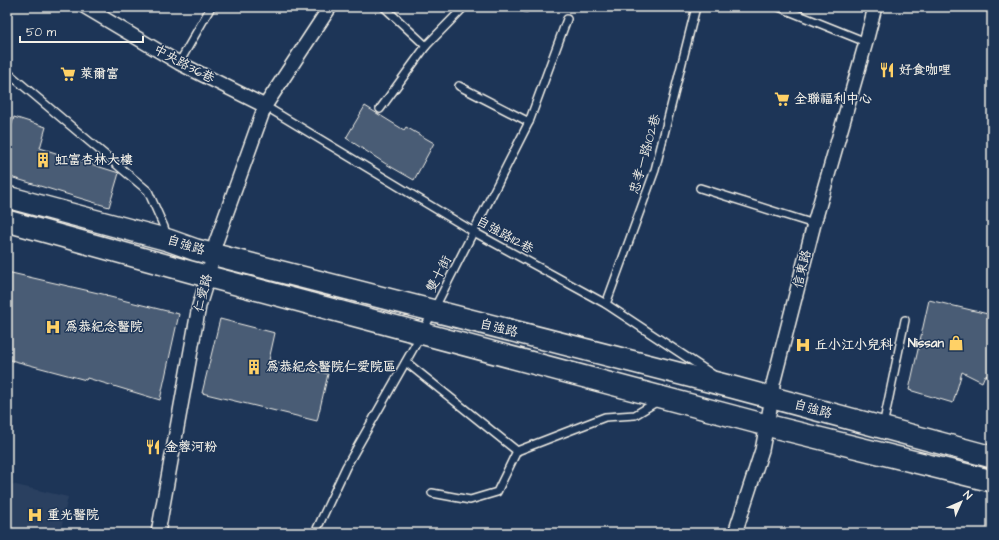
<svg xmlns="http://www.w3.org/2000/svg" width="999" height="540" font-family="'Architects Daughter','LXGW WenKai TC',sans-serif">
<style>
.built{fill:#2a4060}
.building{fill:#485b74;stroke:#f4f1e8}
.lines{fill:none;stroke-linecap:round;stroke-linejoin:round}
.lane-casing{stroke:#f4f1e8;stroke-width:10}
.street-casing{stroke:#f4f1e8;stroke-width:16}
.primary-casing{stroke:#f4f1e8;stroke-width:24}
.lane{stroke:#1d3557;stroke-width:7}
.street{stroke:#1d3557;stroke-width:13}
.primary{stroke:#1d3557;stroke-width:21}
.labels{text-anchor:middle;dominant-baseline:central;stroke-width:3;stroke-linejoin:round;paint-order:stroke}
.street-label{font-size:13px;fill:#f4f1e8;stroke:#1d3557}
.poi-label{font-size:13px;font-weight:bold;fill:#f4f1e8;stroke:#1d3557;text-anchor:start}
</style>
<rect width="100%" height="100%" fill="#1d3557"/>
<filter id="ink" filterUnits="userSpaceOnUse"><feTurbulence type="fractalNoise" baseFrequency=".025" numOctaves="2"/><feDisplacementMap in="SourceGraphic" scale="8" xChannelSelector="R" yChannelSelector="G"/><feConvolveMatrix kernelMatrix="1 2 1 2 8 2 1 2 1" color-interpolation-filters="sRGB"/></filter>
<g filter="url(#ink)">
<!-- built -->
<polygon class="built" points="7,483 68,497 60,533 7,533"/>
<!-- building -->
<g class="building">
<polygon points="365,106 404,130 406,127 434,143 414,180 386,164 346,138"/>
<polygon points="14,117 46,127 40,148 119,173 109,207 7,176 7,140"/>
<polygon points="7,272 107,295 106,296 179,314 160,400 87,378 86,380 7,359"/>
<polygon points="929,300 992,315 992,377 985,375 982,382 962,372 953,403 909,390"/>
<polygon points="220,319 275,333 269,360 328,374 317,421 202,393"/>
</g>
<g class="lines">
<!-- lane casing -->
<g class="lane-casing">
<g id="lane">
<polyline points="384,7 426,46"/>
<polyline points="779,7 866,42"/>
<polyline points="526,8 526,7"/>
<polyline points="179,63 211,7"/>
<polyline points="7,72 148,191 164,227 167,236"/>
<polyline points="459,86 529,122"/>
<polyline points="265,106 474,232 606,304 712,374"/>
<polyline points="380,109 426,46 464,7"/>
<polyline points="700,188 814,224"/>
<polyline points="606,304 655,170 696,7"/>
<polyline points="406,362 517,451 605,417 635,415 658,401"/>
<polyline points="883,426 905,320"/>
<polyline points="432,493 470,500 497,492 517,451"/>
<polyline points="315,533 346,467 422,333 529,122 567,19"/>
</g>
</g>
<!-- street casing -->
<g class="street-casing">
<g id="street">
<polyline points="85,7 179,63 265,106"/>
<polyline points="158,533 199,306 208,277 216,242 265,106 330,7"/>
<polyline points="735,533 762,450 772,398 773,384 814,224 866,42 875,7"/>
</g>
</g>
<!-- primary casing -->
<g class="primary-casing">
<g id="primary">
<polyline points="7,197 168,240 196,250 732,387 992,457"/>
<polyline points="7,221 191,272 766,425 992,481"/>
</g>
</g>
<!-- lane -->
<use href="#lane" class="lane"/>
<!-- street -->
<use href="#street" class="street"/>
<!-- primary -->
<use href="#primary" class="primary"/>
</g>
</g>
<!-- icons -->
<defs>
<g id="restaurant-bare" transform="scale(1.2)"><path d="M-5-6h1v4h1v-4h1v4h1v-4h1v5L-1.5 .5V6h-2V.5L-5-1ZM5-6V6H3V1.5H1.5Q1.5-4 5-6Z" fill="#ffd166" stroke="#1d3557" stroke-width="2.5" paint-order="stroke"/></g>
<g id="supermarket-bare" transform="scale(1.2)"><path d="M-6-5.5h2.5l.6 2H6L4.5 2H-2.5L-4.4-4H-6ZM-1.5 3.2a1.3 1.3 0 1 0 .1 0ZM3 3.2a1.3 1.3 0 1 0 .1 0Z" fill="#ffd166" stroke="#1d3557" stroke-width="2.5" paint-order="stroke"/></g>
<g id="building-bare" transform="scale(1.2)"><path d="M-4-6H4V6H1V3H-1V6H-4ZM-2.5-4.3h1.7v1.8h-1.7ZM.8-4.3h1.7v1.8H.8ZM-2.5-1h1.7V.8h-1.7ZM.8-1h1.7V.8H.8Z" fill="#ffd166" stroke="#1d3557" stroke-width="2.5" paint-order="stroke"/></g>
<g id="hospital-bare" transform="scale(1.2)"><path d="M-5-5h3v3.5h4V-5h3V5h-3V1.5h-4V5h-3Z" fill="#ffd166" stroke="#1d3557" stroke-width="2.5" paint-order="stroke"/></g>
<g id="shop-bare" transform="scale(1.2)"><path d="M-5-2.5h2.3a2.7 3.5 0 0 1 5.4 0H5L5.5 6h-11ZM-1.5-2.5h3a1.5 2.3 0 0 0-3 0Z" fill="#ffd166" stroke="#1d3557" stroke-width="2.5" paint-order="stroke"/></g>
</defs>
<g fill-rule="evenodd">
<use href="#restaurant-bare" x="887" y="70"/>
<use href="#supermarket-bare" x="68" y="74"/>
<use href="#supermarket-bare" x="782" y="99"/>
<use href="#building-bare" x="43" y="160"/>
<use href="#hospital-bare" x="53" y="327"/>
<use href="#shop-bare" x="956" y="343"/>
<use href="#hospital-bare" x="803" y="345"/>
<use href="#building-bare" x="254" y="367"/>
<use href="#restaurant-bare" x="153" y="447"/>
<use href="#hospital-bare" x="35" y="515"/>
</g>
<g class="labels">
<!-- street labels -->
<g class="street-label">
<text transform="translate(184 64) rotate(28)">中央路36巷</text>
<text transform="translate(645 154) rotate(-74)">忠孝一路102巷</text>
<text transform="translate(505 235) rotate(29)">自強路112巷</text>
<text transform="translate(186 245) rotate(17)">自強路</text>
<text transform="translate(802 269) rotate(-76)">信東路</text>
<text transform="translate(439 274) rotate(-63)">雙十街</text>
<text transform="translate(203 293) rotate(-76)">仁愛路</text>
<text transform="translate(499 328) rotate(14)">自強路</text>
<text transform="translate(813 409) rotate(15)">自強路</text>
</g>
<!-- poi labels -->
<g class="poi-label">
<text x="899" y="70">好食咖哩</text>
<text x="80" y="74">萊爾富</text>
<text x="794" y="99">全聯福利中心</text>
<text x="55" y="160">虹富杏林大樓</text>
<text x="65" y="327">為恭紀念醫院</text>
<text x="944" y="343" text-anchor="end">Nissan</text>
<text x="815" y="345">丘小江小兒科</text>
<text x="266" y="367">為恭紀念醫院仁愛院區</text>
<text x="165" y="447">金蓉河粉</text>
<text x="47" y="515">重光醫院</text>
</g>
</g>
<!-- margin -->
<rect width="999" height="540" fill="none" stroke="#1d3557" stroke-width="24"/>
<rect x="12" y="12" width="975" height="516" fill="none" stroke="#f4f1e8" stroke-width="1.5" filter="url(#ink)"/>
<!-- north arrow -->
<g transform="translate(961 502) rotate(45)" stroke="#1d3557" stroke-width="3" paint-order="stroke">
<path d="M0-3L7 15L0 10L-7 15Z" fill="#f4f1e8"/>
<text y="-6" font-size="11" font-weight="bold" text-anchor="middle" fill="#f4f1e8">N</text>
</g>
<!-- scale -->
<path d="M20 36v6h123v-6" fill="none" stroke="#f4f1e8" stroke-width="2"/>
<text x="26" y="36" font-size="12" fill="#f4f1e8" stroke="#1d3557" stroke-width="3" paint-order="stroke">50 m</text>
</svg>
